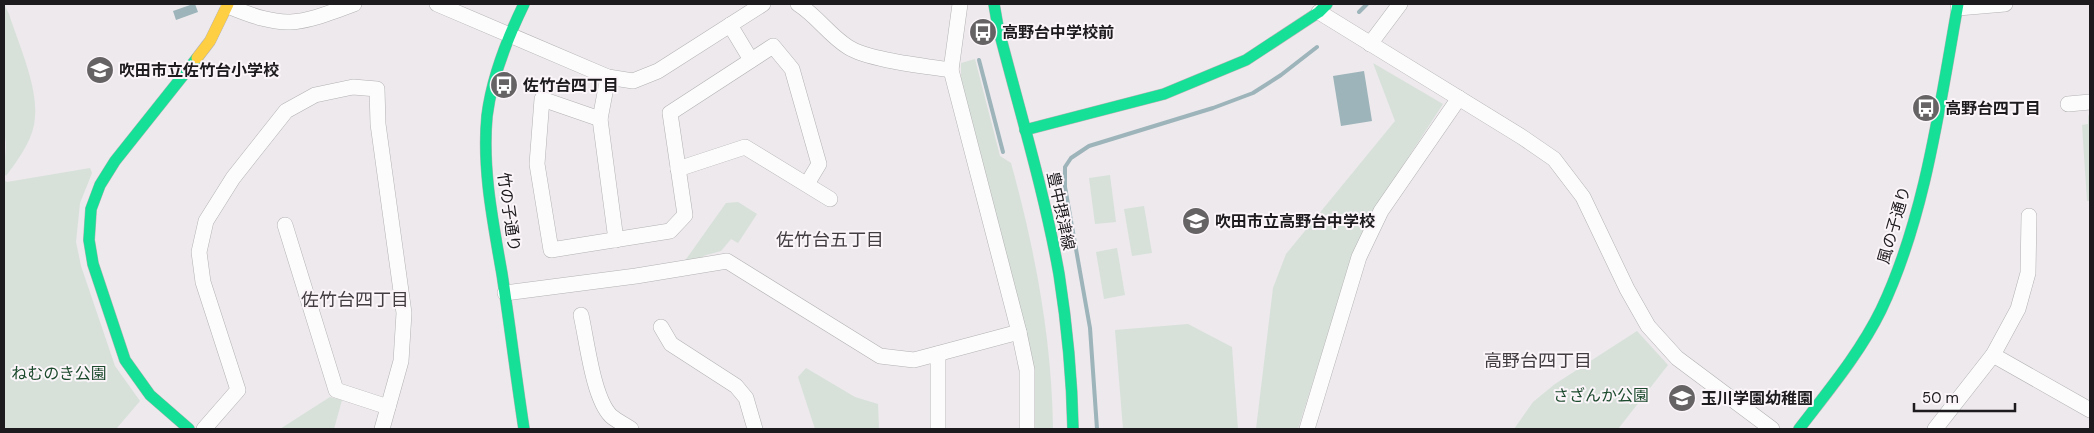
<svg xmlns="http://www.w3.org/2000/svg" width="2094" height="433" font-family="'DM Sans','Noto Sans JP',sans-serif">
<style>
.green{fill:#d7e1da}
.water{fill:#9cb4ba}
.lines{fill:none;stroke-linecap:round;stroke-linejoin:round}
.stream{stroke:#9cb4ba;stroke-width:4}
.street-casing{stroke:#b4b2b4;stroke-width:16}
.fast-casing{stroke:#b4b2b4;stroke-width:12}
.slow-casing{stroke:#b4b2b4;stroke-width:12}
.street{stroke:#fcfcfc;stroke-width:15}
.fast{stroke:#16e098;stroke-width:11}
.slow{stroke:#ffcf43;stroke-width:11}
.labels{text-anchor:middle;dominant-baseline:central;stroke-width:4;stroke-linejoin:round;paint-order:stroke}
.poi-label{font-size:16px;font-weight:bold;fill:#1d1b1d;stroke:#fbf5fa;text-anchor:start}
.street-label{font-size:16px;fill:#1d1b1d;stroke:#fbf5fa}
.park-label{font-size:16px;fill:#1c4a2d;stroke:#fbf5fa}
.neighbourhood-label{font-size:18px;fill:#423d41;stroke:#fbf5fa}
</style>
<rect width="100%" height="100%" fill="#ede9ec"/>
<!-- green -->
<g class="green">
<path d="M4,4L9,14C19,46 41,92 34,125C30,144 17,161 6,176L4,173C4,160 8,145 4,133Z"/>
<path d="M975,59L1000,156L1011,163C1035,250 1052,339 1053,429H1035V371L961,79V63Z"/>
<polygon points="1373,63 1443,104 1374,210 1352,257 1298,429 1256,429 1273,288 1286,254 1395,121"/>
<polygon points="2090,113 2090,201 2087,201 2082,125 2088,124 2088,116"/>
<polygon points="90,168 92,173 80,203 76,242 81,266 115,366 140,401 116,429 4,429 4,180 7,182"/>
<polygon points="1110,175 1116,222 1095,224 1089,178"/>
<polygon points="738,202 757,214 738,243 731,239 721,251 703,256 704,261 682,265 726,203"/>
<polygon points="1144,206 1152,253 1132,256 1124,209"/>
<polygon points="1117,248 1125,295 1104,299 1096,252"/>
<polygon points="1188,324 1232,347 1238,429 1123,429 1115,330"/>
<polygon points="1637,331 1668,365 1618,429 1514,429 1533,402 1555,384"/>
<polygon points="806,368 855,397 878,404 879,429 815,429 798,377"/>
<polygon points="330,397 342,400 334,429 280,429"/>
</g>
<!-- water -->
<g class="water">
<polygon points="193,4 195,4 198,12 176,20 173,11"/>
<polygon points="1364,71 1372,121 1341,126 1333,76"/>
</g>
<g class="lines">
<!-- stream -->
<g class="stream">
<polyline points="1359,12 1367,4"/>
<polyline points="979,60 1003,152"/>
<polyline points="1097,429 1090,328 1065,187 1065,167 1071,158 1089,146 1213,108 1253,93 1281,75 1317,47"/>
</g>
<!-- street casing -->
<g class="street-casing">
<g id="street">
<polyline points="437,4 608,77 633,81 658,71 763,4"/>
<path d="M798,4C817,16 829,35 848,47C868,60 925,66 951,70"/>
<polyline points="960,4 951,70 1019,332 1027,370 1027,429"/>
<path d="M228,6C286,30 297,25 354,4"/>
<polyline points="1958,8 2005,4"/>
<polyline points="1319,12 1522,137 1554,159 1583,197 1627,289 1648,326 1677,358 1772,429"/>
<polyline points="730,25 751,60"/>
<polyline points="1370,44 1400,4"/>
<polyline points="608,77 600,119 616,240"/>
<polyline points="2068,104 2090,102"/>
<polyline points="600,119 542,99 537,164 551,250 670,231 685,215 670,113 773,46 792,69 819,164 807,184"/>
<polyline points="678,169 745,147 830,199"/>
<polyline points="285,225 336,390 388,407"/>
<polyline points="505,293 636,276 727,261 880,356 914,360 1019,332"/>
<path d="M581,315C587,341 593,398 611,416C617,421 625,425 631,429"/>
<polyline points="661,327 671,344 736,386 746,398 755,429"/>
<polyline points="938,354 938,429"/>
<polyline points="1993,355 2018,309 2028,273 2029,216"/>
<polyline points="204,429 238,390 203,282 199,252 206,221 233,178 286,111 315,95 353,87 377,89 378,124 404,313 401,361 382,429"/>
<polyline points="1307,429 1359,257 1381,211 1459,98"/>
<polyline points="1935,429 1993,355 2090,410"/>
</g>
</g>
<!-- fast casing -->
<g class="fast-casing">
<g id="fast">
<path d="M524,4C507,39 492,76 487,116C482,169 493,222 502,274C510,326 516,377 524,429"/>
<path d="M994,4L998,27C1019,109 1044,190 1059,274C1067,325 1072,377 1073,429"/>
<polyline points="1025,130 1164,94 1246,60 1319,12 1327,4"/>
<polyline points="189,429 150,395 125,360 93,264 89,240 91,209 100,185 115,161 197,58"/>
<path d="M1799,429C1828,391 1860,353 1881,310C1925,218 1940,104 1958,4"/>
</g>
</g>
<!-- slow casing -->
<g class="slow-casing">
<polyline id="slow" points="197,58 210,41 228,4"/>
</g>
<!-- street -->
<use href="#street" class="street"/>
<!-- fast -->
<use href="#fast" class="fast"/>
<!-- slow -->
<use href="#slow" class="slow"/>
</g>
<!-- icons -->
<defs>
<g id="bus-disc" transform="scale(1.4375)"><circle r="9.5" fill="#666365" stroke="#fbf5fa"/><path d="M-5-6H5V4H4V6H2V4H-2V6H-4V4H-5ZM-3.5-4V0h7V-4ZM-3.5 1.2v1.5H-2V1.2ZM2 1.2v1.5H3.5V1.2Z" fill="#fff"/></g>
<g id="school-disc" transform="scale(1.4375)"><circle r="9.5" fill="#666365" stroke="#fbf5fa"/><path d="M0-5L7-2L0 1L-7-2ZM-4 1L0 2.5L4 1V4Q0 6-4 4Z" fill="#fff"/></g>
</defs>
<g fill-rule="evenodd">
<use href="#bus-disc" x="983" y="32"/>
<use href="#school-disc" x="100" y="70"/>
<use href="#bus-disc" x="504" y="85"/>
<use href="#bus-disc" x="1926" y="108"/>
<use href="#school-disc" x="1196" y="221"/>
<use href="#school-disc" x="1682" y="398"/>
</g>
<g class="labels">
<!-- poi labels -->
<g class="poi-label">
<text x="1002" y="32">高野台中学校前</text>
<text x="119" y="70">吹田市立佐竹台小学校</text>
<text x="523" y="85">佐竹台四丁目</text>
<text x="1945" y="108">高野台四丁目</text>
<text x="1215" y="221">吹田市立高野台中学校</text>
<text x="1701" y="398">玉川学園幼稚園</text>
</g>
<!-- street labels -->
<g class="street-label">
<text transform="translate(1061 211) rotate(78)">豊中摂津線</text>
<text transform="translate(509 212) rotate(82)">竹の子通り</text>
<text transform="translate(1894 225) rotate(-74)">風の子通り</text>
</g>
<!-- park labels -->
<g class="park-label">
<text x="59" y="373">ねむのき公園</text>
<text x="1601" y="395">さざんか公園</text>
</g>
<!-- neighbourhood labels -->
<g class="neighbourhood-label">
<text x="830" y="240">佐竹台五丁目</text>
<text x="355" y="300">佐竹台四丁目</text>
<text x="1538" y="361">高野台四丁目</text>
</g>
</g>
<!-- border -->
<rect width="2094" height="433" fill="none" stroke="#1d1b1d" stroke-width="10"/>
<!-- scale -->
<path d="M1914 403v8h101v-8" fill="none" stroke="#1d1b1d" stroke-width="2.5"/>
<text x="1922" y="403" font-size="15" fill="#1d1b1d" stroke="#fbf5fa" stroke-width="4" paint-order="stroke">50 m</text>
</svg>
